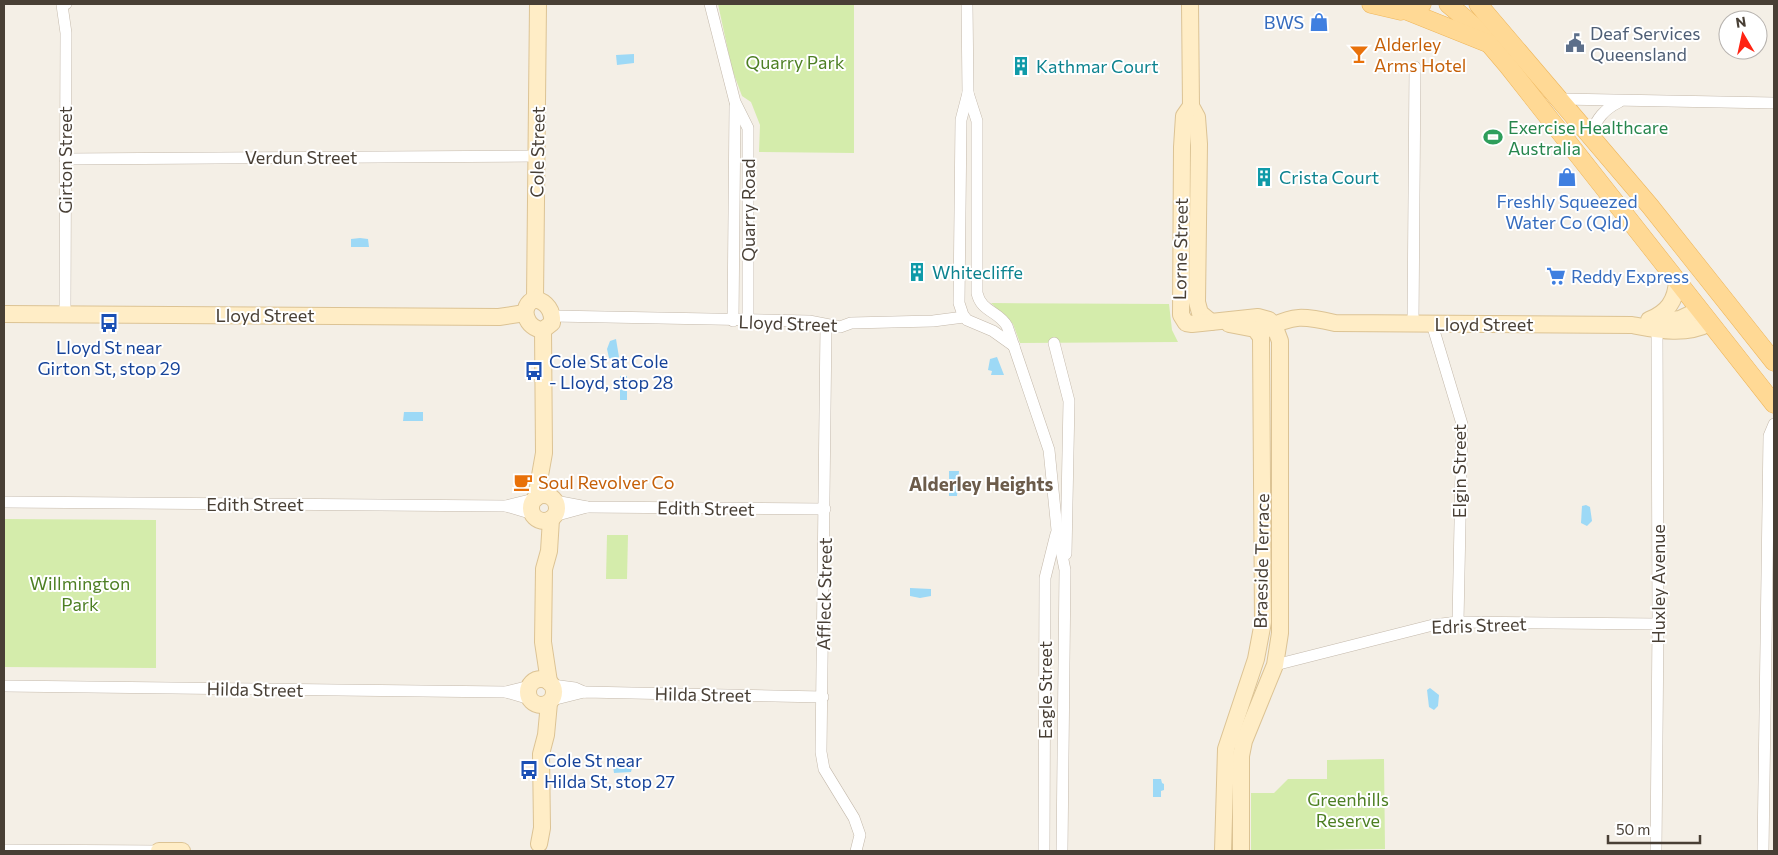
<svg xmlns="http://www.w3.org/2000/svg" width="1778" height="855" font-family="Commissioner,sans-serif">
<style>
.green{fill:#d4ecab}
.water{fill:#9dd9f6}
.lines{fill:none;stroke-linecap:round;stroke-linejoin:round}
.street-casing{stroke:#c4b9ab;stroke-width:12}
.secondary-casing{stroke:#dcc394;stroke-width:18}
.primary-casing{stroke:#eeb65b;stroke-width:19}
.street{stroke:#fff;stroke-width:11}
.secondary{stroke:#ffedc6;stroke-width:16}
.primary{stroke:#ffd995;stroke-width:18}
.labels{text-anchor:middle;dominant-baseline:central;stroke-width:4;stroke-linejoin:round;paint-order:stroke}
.shop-label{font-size:18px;fill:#366cbe;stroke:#fff;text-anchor:end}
.service-label{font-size:18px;fill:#4e5e75;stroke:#fff;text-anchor:start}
.food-label{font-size:18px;fill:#c56008;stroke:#fff;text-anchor:start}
.park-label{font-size:18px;fill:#4d7f23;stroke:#fff}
.culture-label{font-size:18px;fill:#0d838f;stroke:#fff;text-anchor:start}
.leisure-label{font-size:18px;fill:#27864d;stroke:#fff;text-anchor:start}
.street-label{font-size:18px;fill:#483f35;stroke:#fff}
.transit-label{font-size:18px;fill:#164399;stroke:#fff;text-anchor:start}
.neighbourhood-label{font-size:19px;font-weight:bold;fill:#6c5c4b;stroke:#fff}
</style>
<rect width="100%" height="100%" fill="#f4efe6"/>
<!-- green -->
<g class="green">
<polygon points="718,4 854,4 854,153 759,152 760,125 751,102 742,96 732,69"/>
<polygon points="991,303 1169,304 1172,330 1178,342 1020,343 1013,324"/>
<polygon points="4,519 156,520 156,668 4,667"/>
<polygon points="607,535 628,535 627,579 606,579"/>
<polygon points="1384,759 1385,849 1251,851 1251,793 1274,793 1288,779 1327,779 1327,760"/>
</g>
<!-- water -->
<g class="water">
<polygon points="634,54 634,63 617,65 616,55"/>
<polygon points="360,238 368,239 369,247 351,247 351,239"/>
<polygon points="616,339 619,357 615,361 609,358 607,349 610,341"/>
<polygon points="997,357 1004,375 991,375 992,371 988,370 990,359"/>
<rect x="620" y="376" width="7" height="24"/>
<polygon points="404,412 423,412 423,421 403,421"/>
<polygon points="949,471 959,471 957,496 949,496"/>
<polygon points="1586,505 1590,507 1592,521 1587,526 1581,523 1582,506"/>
<polygon points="910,588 931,589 931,596 920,598 910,596"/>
<polygon points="1430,688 1439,695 1438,706 1434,710 1429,707 1427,690"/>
<polygon points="618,757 632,768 631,772 614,773 612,759"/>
<polygon points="1153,779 1161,779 1162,783 1164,784 1164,790 1161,791 1161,797 1153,797"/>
</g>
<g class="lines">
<!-- street casing -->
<g class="street-casing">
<g id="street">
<polyline points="710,4 735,102 748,128 748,321"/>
<polyline points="967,4 968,93 961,120 959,303 963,315 967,320 993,331 1014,346"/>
<path d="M968,93L977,121V293C981,312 999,311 1007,326L1049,450L1057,530L1065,570L1062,851"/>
<polyline points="1561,99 1774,103"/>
<path d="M1590,134C1598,118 1603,110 1619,102"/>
<polyline points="65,159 537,156"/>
<polyline points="65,314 66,33 62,5 66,4"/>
<polyline points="553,316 809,321 840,327 851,323 933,321 964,317"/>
<polyline points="733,321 735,106"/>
<polyline points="1413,324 1415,67"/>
<polyline points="1432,324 1462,424 1458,622"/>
<polyline points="826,326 821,752 824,769 854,818 860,835 856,851"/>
<polyline points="1054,343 1069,401 1066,554"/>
<polyline points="555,501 587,507 825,509"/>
<polyline points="4,502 506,506 534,499"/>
<polyline points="506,506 533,514"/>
<polyline points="554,516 587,507"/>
<polyline points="1275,665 1433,625 1458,622 1658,624"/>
<polyline points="552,685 575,688 584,692"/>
<polyline points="4,686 506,692 530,686"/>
<polyline points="506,692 530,699"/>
<polyline points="552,700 584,692 823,697"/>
<polyline points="4,850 159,851"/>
<polyline points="1044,851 1045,578 1056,534"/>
<polyline points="1656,851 1658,624 1657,329"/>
<polyline points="1763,851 1769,436 1774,424"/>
</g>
</g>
<!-- secondary casing -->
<g class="secondary-casing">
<g id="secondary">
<polyline points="1190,4 1191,106 1197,117 1199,144 1197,302 1200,313 1211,322"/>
<polyline points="1191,106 1184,116 1182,147 1181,315 1186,323 1192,324 1258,317 1269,320 1274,325 1280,341 1280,633 1275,665 1244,741 1241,756 1241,851"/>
<polyline points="535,299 538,4"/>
<path d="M535,299C547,302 553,311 552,323L543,330C526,329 518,306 535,299Z"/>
<polyline points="4,314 499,317 525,313"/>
<path d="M1649,320C1667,313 1676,301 1677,281"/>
<polyline points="1657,322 1680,319 1699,310"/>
<path d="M1265,330C1293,314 1304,316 1335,323L1632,325C1658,330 1685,336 1710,323"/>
<circle cx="544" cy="508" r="13"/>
<polyline points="536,498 544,453 543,330"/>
<circle cx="541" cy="692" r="13"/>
<polyline points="549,682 543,642 544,569 549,551 551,519"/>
<polyline points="539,844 542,828 541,754 546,735 549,703"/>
<polyline points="159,851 182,851"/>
<polyline points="1223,851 1226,749 1256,659 1263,622 1261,337 1255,329 1229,324"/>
</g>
</g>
<!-- primary casing -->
<g class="primary-casing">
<g id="primary">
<polyline points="1371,4 1401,11 1422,4"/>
<polyline points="1448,4 1474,26 1508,66 1774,404"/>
<polyline points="1478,4 1650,206 1774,362"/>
<polyline points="1407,11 1487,43"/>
</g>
</g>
<!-- street -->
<use href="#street" class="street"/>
<!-- secondary -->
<use href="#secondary" class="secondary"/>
<!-- primary -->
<use href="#primary" class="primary"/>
</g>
<!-- icons -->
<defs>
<g id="shop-bare" transform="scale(1.5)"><path d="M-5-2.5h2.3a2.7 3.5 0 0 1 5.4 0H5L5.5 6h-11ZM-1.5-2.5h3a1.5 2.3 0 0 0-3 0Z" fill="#3f7fe0" stroke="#fff" stroke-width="2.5" paint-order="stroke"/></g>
<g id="civic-bare" transform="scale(1.5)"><path d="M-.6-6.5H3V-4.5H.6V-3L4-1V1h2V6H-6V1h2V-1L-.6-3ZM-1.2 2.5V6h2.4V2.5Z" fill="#5c6f8a" stroke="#fff" stroke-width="2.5" paint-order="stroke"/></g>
<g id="bar-bare" transform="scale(1.5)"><path d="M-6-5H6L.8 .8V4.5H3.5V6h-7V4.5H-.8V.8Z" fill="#e8710a" stroke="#fff" stroke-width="2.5" paint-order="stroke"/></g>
<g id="building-bare" transform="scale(1.5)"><path d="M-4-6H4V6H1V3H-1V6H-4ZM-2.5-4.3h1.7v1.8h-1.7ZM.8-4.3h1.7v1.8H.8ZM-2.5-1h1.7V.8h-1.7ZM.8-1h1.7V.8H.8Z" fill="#0f9aa8" stroke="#fff" stroke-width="2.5" paint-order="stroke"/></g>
<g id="stadium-bare" transform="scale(1.5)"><path d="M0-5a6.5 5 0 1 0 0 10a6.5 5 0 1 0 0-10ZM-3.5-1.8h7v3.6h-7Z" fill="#2e9e5b" stroke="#fff" stroke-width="2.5" paint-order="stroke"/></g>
<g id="supermarket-bare" transform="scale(1.5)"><path d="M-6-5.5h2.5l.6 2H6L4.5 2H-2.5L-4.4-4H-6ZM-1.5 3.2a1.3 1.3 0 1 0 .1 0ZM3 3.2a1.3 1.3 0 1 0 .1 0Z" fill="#3f7fe0" stroke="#fff" stroke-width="2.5" paint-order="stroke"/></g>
<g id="bus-bare" transform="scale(1.5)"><path d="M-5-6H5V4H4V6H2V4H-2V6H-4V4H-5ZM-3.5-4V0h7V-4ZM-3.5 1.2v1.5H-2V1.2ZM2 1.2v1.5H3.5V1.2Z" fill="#1a4fb4" stroke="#fff" stroke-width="2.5" paint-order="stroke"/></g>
<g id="cafe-bare" transform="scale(1.5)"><path d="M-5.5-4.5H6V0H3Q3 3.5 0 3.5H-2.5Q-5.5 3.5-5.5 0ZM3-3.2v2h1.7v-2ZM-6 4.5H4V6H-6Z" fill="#e8710a" stroke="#fff" stroke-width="2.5" paint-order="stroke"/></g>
</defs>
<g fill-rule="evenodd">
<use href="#shop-bare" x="1319" y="22"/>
<use href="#civic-bare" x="1575" y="43"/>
<use href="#bar-bare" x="1359" y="54"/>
<use href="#building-bare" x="1021" y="66"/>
<use href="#stadium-bare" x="1493" y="137"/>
<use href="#building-bare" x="1264" y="177"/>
<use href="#shop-bare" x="1567" y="177"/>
<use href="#building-bare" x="917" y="272"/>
<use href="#supermarket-bare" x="1556" y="276"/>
<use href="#bus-bare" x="109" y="323"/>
<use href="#bus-bare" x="534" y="371"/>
<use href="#cafe-bare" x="523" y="482"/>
<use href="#bus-bare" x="529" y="770"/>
</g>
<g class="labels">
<!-- shop labels -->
<g class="shop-label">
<text x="1304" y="22">BWS</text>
<text x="1567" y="201" text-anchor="middle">Freshly Squeezed<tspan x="1567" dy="21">Water Co (Qld)</tspan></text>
<text x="1571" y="276" text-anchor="start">Reddy Express</text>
</g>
<!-- service labels -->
<g class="service-label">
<text x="1590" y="33">Deaf Services<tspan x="1590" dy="21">Queensland</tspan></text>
</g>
<!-- food labels -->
<g class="food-label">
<text x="1374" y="44">Alderley<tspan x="1374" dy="21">Arms Hotel</tspan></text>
<text x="538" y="482">Soul Revolver Co</text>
</g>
<!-- park labels -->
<g class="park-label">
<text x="795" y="62">Quarry Park</text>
<text x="80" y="583">Willmington<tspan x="80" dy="21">Park</tspan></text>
<text x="1348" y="799">Greenhills<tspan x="1348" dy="21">Reserve</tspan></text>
</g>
<!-- culture labels -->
<g class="culture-label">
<text x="1036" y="66">Kathmar Court</text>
<text x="1279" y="177">Crista Court</text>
<text x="932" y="272">Whitecliffe</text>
</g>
<!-- leisure labels -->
<g class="leisure-label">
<text x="1508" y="127">Exercise Healthcare<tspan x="1508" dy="21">Australia</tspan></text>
</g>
<!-- street labels -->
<g class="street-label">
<text transform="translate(537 152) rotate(-89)">Cole Street</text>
<text x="301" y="157">Verdun Street</text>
<text transform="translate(65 160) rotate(-90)">Girton Street</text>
<text transform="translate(748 210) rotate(-90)">Quarry Road</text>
<text transform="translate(1180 249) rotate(-89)">Lorne Street</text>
<text x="265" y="315">Lloyd Street</text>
<text transform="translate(788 323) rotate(2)">Lloyd Street</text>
<text x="1484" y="324">Lloyd Street</text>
<text transform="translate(1459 471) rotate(-90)">Elgin Street</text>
<text x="255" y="504">Edith Street</text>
<text transform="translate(706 508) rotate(1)">Edith Street</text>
<text transform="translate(1261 561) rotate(-89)">Braeside Terrace</text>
<text transform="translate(1658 584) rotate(-90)">Huxley Avenue</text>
<text transform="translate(824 594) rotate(-89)">Affleck Street</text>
<text transform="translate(1479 625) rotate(-2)">Edris Street</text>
<text transform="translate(255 689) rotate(1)">Hilda Street</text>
<text transform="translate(1045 690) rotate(-90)">Eagle Street</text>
<text transform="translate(703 694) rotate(1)">Hilda Street</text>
</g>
<!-- transit labels -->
<g class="transit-label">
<text x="109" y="347" text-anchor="middle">Lloyd St near<tspan x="109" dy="21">Girton St, stop 29</tspan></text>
<text x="549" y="361">Cole St at Cole<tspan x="549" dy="21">- Lloyd, stop 28</tspan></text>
<text x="544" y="760">Cole St near<tspan x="544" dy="21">Hilda St, stop 27</tspan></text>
</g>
<!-- neighbourhood labels -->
<g class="neighbourhood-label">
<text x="981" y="483">Alderley Heights</text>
</g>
</g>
<!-- border -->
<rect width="1778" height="855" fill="none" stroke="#483f35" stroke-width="10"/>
<!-- north arrow -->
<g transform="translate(1743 35) rotate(351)"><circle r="24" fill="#ffffff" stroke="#b6b2ae"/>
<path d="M0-4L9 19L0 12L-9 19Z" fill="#ff2413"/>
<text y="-8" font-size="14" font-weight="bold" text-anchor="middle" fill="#483f35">N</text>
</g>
<!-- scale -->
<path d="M1608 835v8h92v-8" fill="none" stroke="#483f35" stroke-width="2.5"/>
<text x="1616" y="835" font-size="15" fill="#483f35" stroke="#ffffff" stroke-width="4" paint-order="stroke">50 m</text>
</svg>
